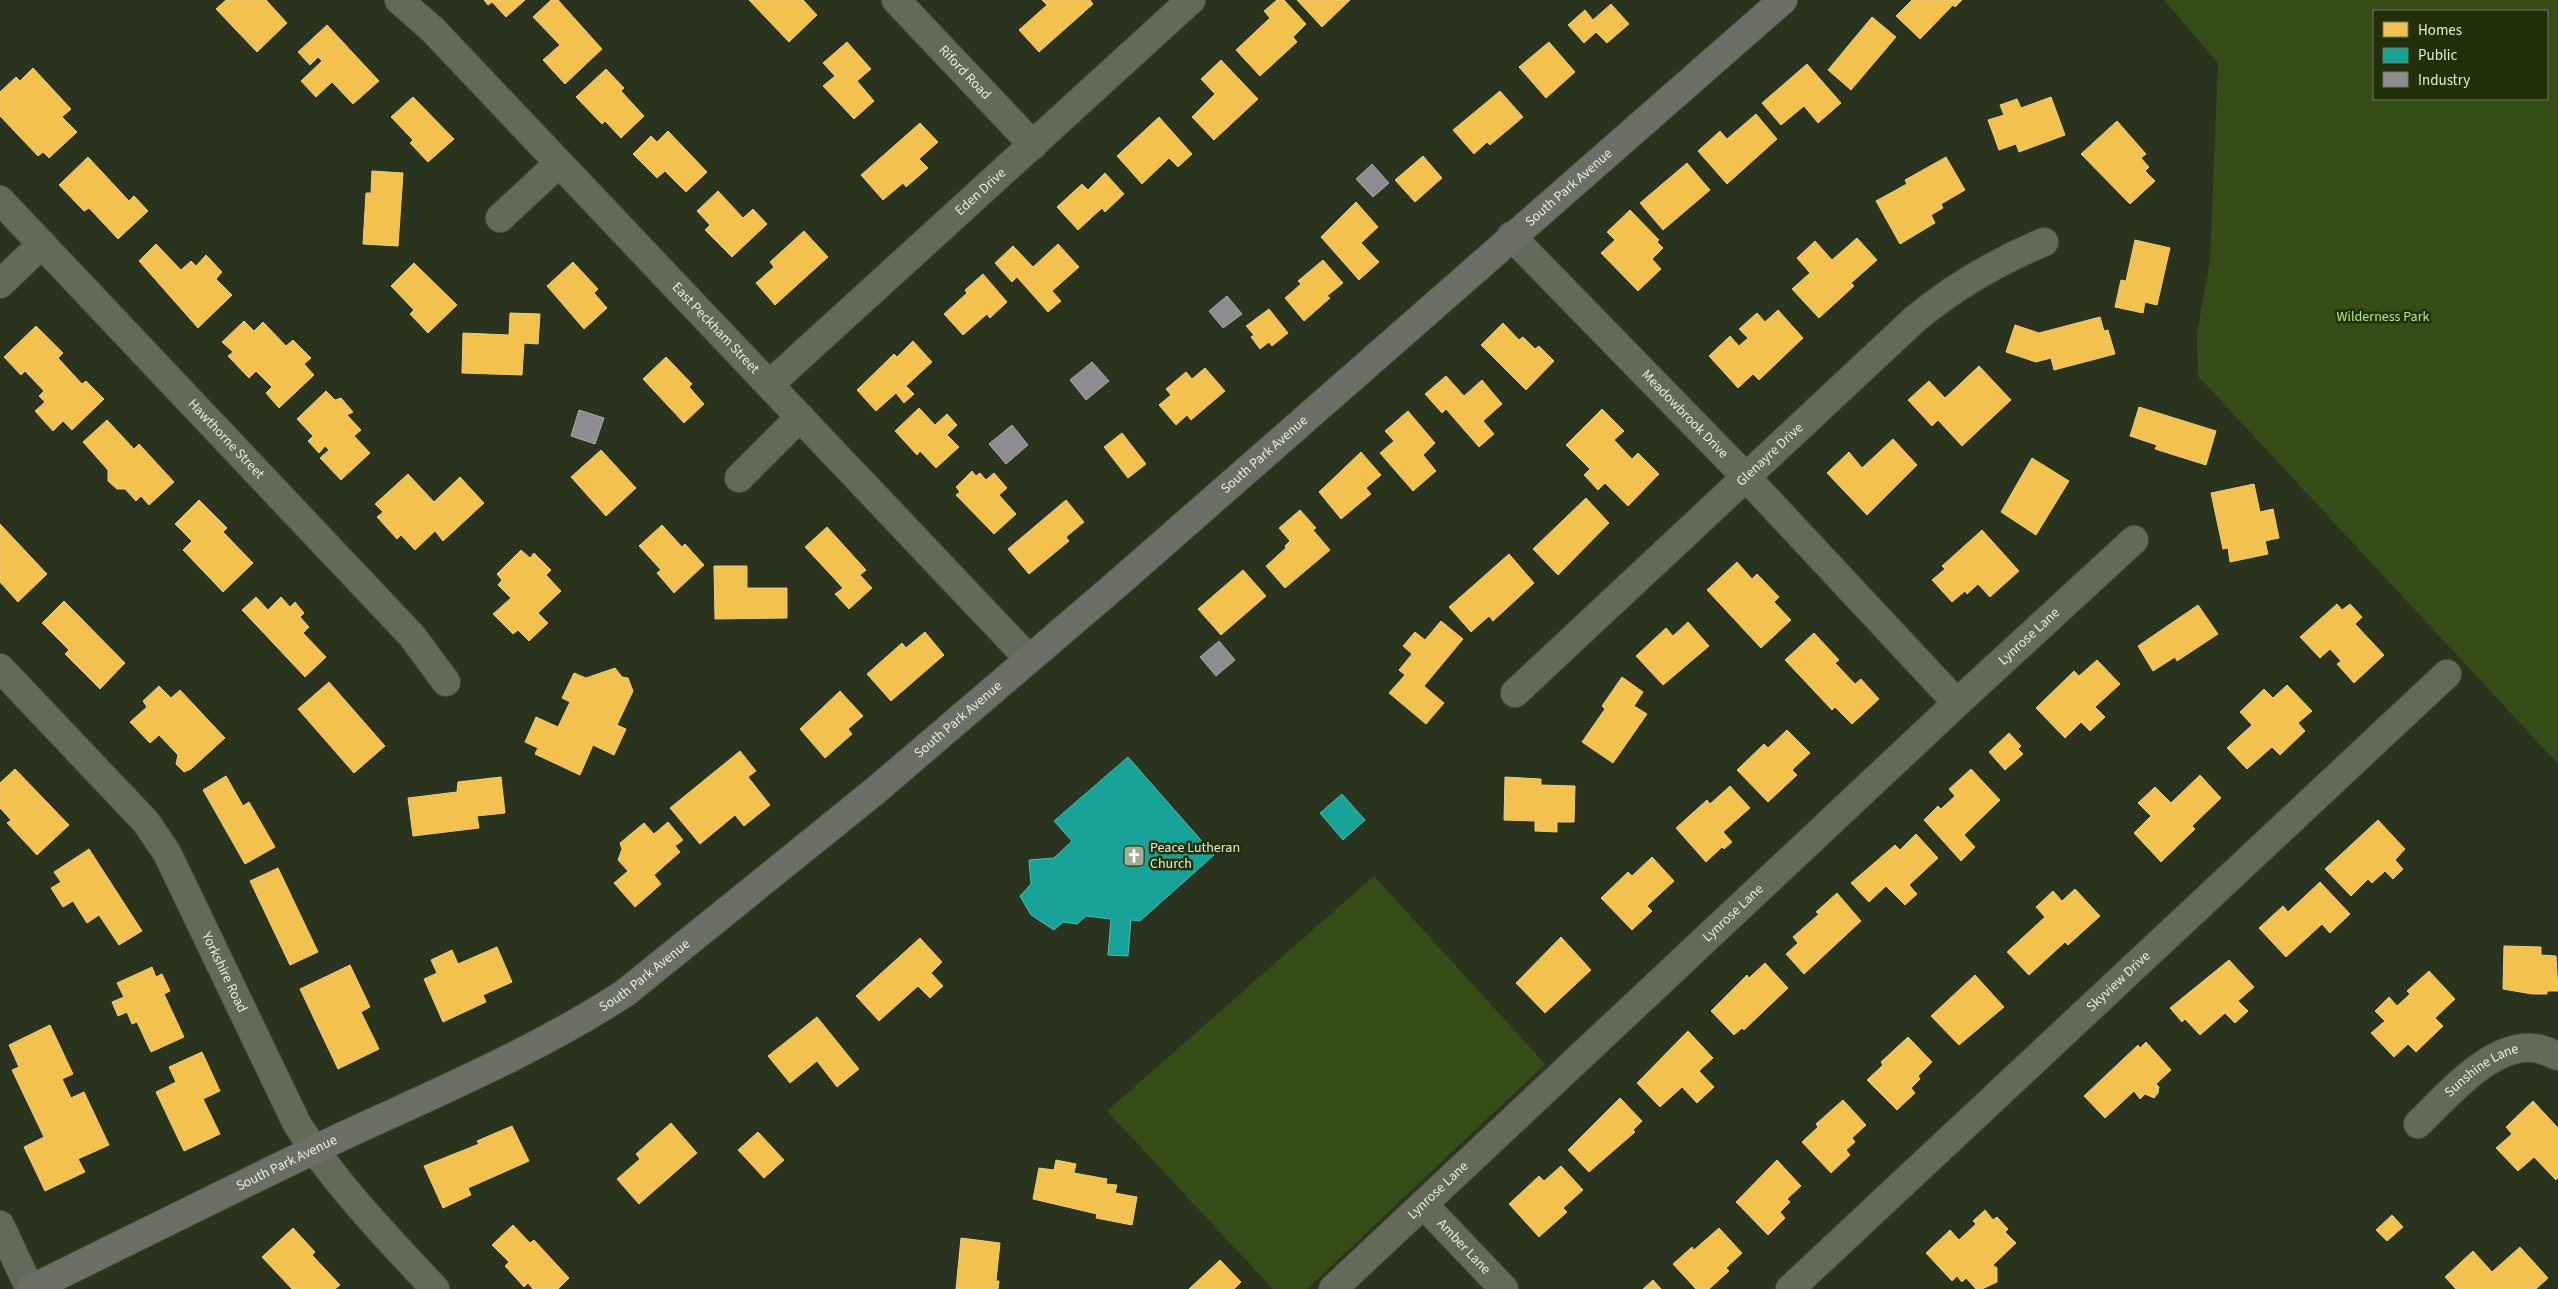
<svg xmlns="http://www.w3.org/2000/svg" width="2558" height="1289" font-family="'Source Sans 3',sans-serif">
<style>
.green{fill:#364c16;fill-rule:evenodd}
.homes{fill:#f2c14e;stroke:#eece77}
.public{fill:#17a398;stroke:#54baab}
.industry{fill:#8d8d92;stroke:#a7aaa7}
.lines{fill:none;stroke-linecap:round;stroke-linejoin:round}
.minor-casing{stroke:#48503e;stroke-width:30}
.major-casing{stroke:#48503e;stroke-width:30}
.minor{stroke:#636a59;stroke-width:28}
.major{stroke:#6b6f66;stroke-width:28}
.labels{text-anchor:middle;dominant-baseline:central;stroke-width:5;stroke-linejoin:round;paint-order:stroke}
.street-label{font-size:14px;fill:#e3eed7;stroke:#21300a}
.park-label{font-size:14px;fill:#b6ed6b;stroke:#21300a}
.poi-label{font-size:14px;fill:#e3eed7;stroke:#21300a;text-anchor:start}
</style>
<rect width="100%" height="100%" fill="#2a331d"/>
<!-- green -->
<g class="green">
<path d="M2164,0H2558V764L2198,376L2197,333L2210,261L2218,63ZM2374,11H2547V99H2374Z"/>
<polygon points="1374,876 1545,1064 1307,1289 1273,1289 1107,1111"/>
</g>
<!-- homes -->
<g class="homes">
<polygon points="226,0 266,0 287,23 257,52 216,9"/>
<polygon points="484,0 525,0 506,17 492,2 488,5"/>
<polygon points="551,0 558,0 602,49 565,84 543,60 560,45 533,17"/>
<polygon points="749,0 803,0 817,15 789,42"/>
<polygon points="1042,0 1090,0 1093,4 1039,52 1019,30 1047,5"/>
<polygon points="1277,0 1284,0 1306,24 1293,37 1297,42 1260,76 1236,50 1270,18 1264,11"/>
<polygon points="1297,0 1350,0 1322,27"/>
<polygon points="1912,0 1962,0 1955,7 1953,5 1920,39 1896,16"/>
<polygon points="1611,4 1629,24 1607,43 1596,32 1584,43 1568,25 1585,10 1593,20"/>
<polygon points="1872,17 1896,37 1851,90 1828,70"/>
<polygon points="327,25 379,81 353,104 332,82 316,97 301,81 322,61 318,57 310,65 298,52"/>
<polygon points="847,42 871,69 857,81 874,101 854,119 823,86 835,76 823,63"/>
<polygon points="1549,42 1575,72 1546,98 1519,67"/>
<polygon points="1221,60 1258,99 1214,140 1192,117 1215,94 1201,79"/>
<polygon points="1807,64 1841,103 1818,123 1804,106 1781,125 1762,103"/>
<polygon points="33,68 71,109 62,117 77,132 49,158 43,152 38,156 0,116 0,92 16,77 20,81"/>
<polygon points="606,69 624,88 621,91 644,116 621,138 605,121 602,124 576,97"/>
<polygon points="1500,91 1523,117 1490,145 1487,142 1474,154 1453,130"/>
<polygon points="413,97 454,139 428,162 410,143 413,140 391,117"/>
<polygon points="2051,97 2065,135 2019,152 2016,144 1999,150 1988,120 2004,115 2000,105 2017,99 2021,108"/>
<polygon points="1756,114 1777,139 1727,184 1698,151 1720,131 1727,139"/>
<polygon points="1159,117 1192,154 1178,167 1169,158 1142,184 1117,156"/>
<polygon points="2117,121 2146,154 2141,158 2149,167 2145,171 2155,181 2130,204 2081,154"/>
<polygon points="920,123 938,142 919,159 928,168 906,187 903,183 883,200 861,175"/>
<polygon points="668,131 707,172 686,192 665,171 657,178 633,154 651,136 657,142"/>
<polygon points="1423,156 1442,178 1415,202 1395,180"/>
<polygon points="88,157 129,201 134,196 148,211 118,239 89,208 84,211 59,185"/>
<polygon points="1946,157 1965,190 1941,204 1943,208 1931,215 1935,223 1900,244 1876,201 1907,184 1905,180"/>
<polygon points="1687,163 1710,190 1663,230 1640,203"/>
<polygon points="372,171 403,173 398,246 363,244 366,193 371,193"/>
<polygon points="1105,173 1124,194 1105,212 1102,208 1078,230 1057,207 1082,184 1088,190"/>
<polygon points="718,191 743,218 753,209 767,224 732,257 705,230 710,225 697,211"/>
<polygon points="1356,202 1378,227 1361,243 1379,262 1359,280 1321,237"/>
<polygon points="1630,210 1659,240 1657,242 1663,248 1652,259 1661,269 1638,291 1601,253 1615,240 1607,232"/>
<polygon points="804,231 828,257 775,305 756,283 774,267 770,262"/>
<polygon points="1857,238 1877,260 1851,283 1854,286 1819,318 1792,289 1810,273 1797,258 1815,241 1832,260"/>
<polygon points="2135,240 2170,248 2157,305 2145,302 2143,313 2115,307 2121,280 2126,281"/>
<polygon points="156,244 181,270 191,261 196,266 206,255 222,272 216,279 232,295 198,328 139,261"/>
<polygon points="1058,244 1079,267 1052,291 1061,301 1048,312 1017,277 1012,282 995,263 1013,246 1033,267"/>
<polygon points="1323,260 1343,283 1327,296 1330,298 1304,321 1285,298 1301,284 1298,281"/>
<polygon points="573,262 598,289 594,293 607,308 584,329 547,286"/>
<polygon points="414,263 457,305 428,333 410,314 414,310 391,286"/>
<polygon points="983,274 1007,302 990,318 987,314 963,335 944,314 967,293 965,290"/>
<polygon points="1269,309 1288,333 1272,346 1269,342 1260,349 1251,337 1254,335 1246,326"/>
<polygon points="1778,310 1803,338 1759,380 1753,374 1738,388 1709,356 1730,336 1739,346 1748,338 1739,329 1757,313 1765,322"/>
<polygon points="510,313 540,314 538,344 524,343 522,375 462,373 463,333 509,335"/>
<polygon points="2100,317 2104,331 2108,330 2115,354 2054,370 2051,358 2036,362 2006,352 2015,325 2039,333"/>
<polygon points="244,321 254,331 263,322 286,346 293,340 311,358 304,364 314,375 279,408 266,393 272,387 256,371 249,378 228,356 233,352 222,342"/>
<polygon points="1503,323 1519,340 1523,337 1535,349 1539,346 1554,361 1526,390 1481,345"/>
<polygon points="36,326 63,353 58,358 82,384 86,381 104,399 72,430 63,421 53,431 35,411 45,402 39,396 44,391 25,371 21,375 4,357"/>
<polygon points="913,341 932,362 906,386 914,394 904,403 896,393 876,411 857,390 894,354 897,357"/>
<polygon points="666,357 692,384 689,387 704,404 684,423 643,379"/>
<polygon points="1979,366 2011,400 1962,446 1938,420 1932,426 1908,400 1929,381 1945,398"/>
<polygon points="1205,368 1225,391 1191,420 1187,415 1176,425 1159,405 1171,395 1166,389 1186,372 1192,379"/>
<polygon points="1446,376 1464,396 1482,380 1502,404 1483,421 1494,434 1479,447 1446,409 1442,413 1425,394"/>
<polygon points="326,391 335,400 341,398 353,412 347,415 361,430 354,436 370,453 341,480 320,458 329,450 325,446 319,453 308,441 313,436 297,419"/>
<polygon points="2139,407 2216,431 2206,465 2155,449 2157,445 2130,436"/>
<polygon points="919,408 935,425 947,414 957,425 947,435 959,447 936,468 920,451 917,455 895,431"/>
<polygon points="1602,409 1624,431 1614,440 1632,459 1638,453 1659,474 1628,506 1605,483 1598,490 1584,475 1590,469 1566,445"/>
<polygon points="1408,411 1435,443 1423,455 1436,471 1413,491 1380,453 1394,441 1385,431"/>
<polygon points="107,420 134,449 139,444 174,482 149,505 141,496 136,501 125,489 117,489 108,481 108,470 83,442"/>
<polygon points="1122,433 1146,464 1128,478 1104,447"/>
<polygon points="1893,439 1917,465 1867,515 1827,473 1849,452 1862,468"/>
<polygon points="601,450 636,488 606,516 571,477"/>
<polygon points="1361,452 1381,475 1366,488 1371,494 1341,519 1319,492"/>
<polygon points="2032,458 2069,481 2036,535 2001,512"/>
<polygon points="972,471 976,476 980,473 986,480 994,473 1007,488 999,495 1016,514 994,534 956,495 960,492 956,487"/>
<polygon points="408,474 434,502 460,477 484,503 443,541 435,531 415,550 401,535 397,539 377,517 383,512 375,504"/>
<polygon points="2254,484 2260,512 2273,509 2279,538 2265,541 2268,554 2230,562 2228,548 2223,549 2211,493"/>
<polygon points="1586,498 1609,523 1558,575 1533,549"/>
<polygon points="199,500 227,528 223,532 253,563 223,592 183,550 192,541 175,524"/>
<polygon points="1066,500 1084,522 1066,537 1069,541 1029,574 1008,549"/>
<polygon points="1300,510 1316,528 1313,530 1330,550 1285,588 1266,566 1286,548 1285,546 1290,541 1279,528"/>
<polygon points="0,524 47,574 18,602 0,582"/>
<polygon points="662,525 682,547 685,544 704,565 674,593 657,573 661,570 639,546"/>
<polygon points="827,527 866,570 860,575 872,588 849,609 835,594 843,588 805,547"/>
<polygon points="1982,530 2019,571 1990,597 1978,584 1967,594 1965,591 1952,602 1932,580 1945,569 1942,566"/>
<polygon points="521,550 530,558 534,553 551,570 546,575 561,591 538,613 548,623 529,641 518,630 513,634 493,614 511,598 498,585 502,580 497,574"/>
<polygon points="1509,554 1534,583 1493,621 1489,616 1471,632 1449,607"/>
<polygon points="1737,562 1752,579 1757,574 1779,597 1774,602 1791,620 1761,648 1707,590"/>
<polygon points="714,566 747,566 747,588 787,588 787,618 715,619"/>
<polygon points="1243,570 1266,596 1221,635 1198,609"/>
<polygon points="256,597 268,610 281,597 290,607 295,602 304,613 300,617 309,627 303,633 326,657 305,677 242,610"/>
<polygon points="64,601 125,663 100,689 65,654 69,650 42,623"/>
<polygon points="2337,604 2342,610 2350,604 2362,617 2355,624 2384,655 2354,683 2337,664 2341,661 2330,649 2320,658 2300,637"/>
<polygon points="2198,605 2218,634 2177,661 2175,657 2153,671 2138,646"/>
<polygon points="1441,621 1463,639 1424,686 1444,703 1426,724 1389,693 1405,675 1399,670 1412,654 1403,646 1415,632 1425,640"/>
<polygon points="1688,622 1709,646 1663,685 1636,656 1666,628 1673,636"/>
<polygon points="925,632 944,655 891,701 867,674 902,643 906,648"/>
<polygon points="1814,633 1839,660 1835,663 1855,684 1861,679 1879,699 1852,724 1835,707 1832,710 1785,660"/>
<polygon points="2097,660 2120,684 2095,707 2105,717 2090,731 2081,722 2065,738 2036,708 2074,671 2079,676"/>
<polygon points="615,668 622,677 628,678 633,691 617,725 626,729 614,755 593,745 580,775 535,754 538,748 525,742 536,717 558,727 570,702 562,698 574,673 586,678"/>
<polygon points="1622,677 1643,692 1634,706 1647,714 1613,763 1582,742 1605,709 1602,706"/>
<polygon points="329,682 385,746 354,773 298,709"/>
<polygon points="2287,685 2312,711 2298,723 2305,731 2280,755 2272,747 2247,769 2227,748 2252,725 2240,712 2264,689 2273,698"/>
<polygon points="159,686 171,698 180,690 225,738 191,769 184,772 176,764 178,755 159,735 150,743 130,722 147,707 143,701"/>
<polygon points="840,691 863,716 848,729 852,734 825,758 800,729"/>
<polygon points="1787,730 1810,753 1792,770 1797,775 1768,802 1737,770 1764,744 1768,748"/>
<polygon points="2009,733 2021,746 2018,749 2023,754 2005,770 1989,752"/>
<polygon points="740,751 756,771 748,777 770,805 744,826 735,815 700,844 670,808"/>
<polygon points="15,769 69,825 37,855 7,823 11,820 0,808 0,783"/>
<polygon points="1971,769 2000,800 1964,835 1975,847 1961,861 1924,820 1938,806 1941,809 1955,796 1949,789"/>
<polygon points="2200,775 2221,798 2192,826 2195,829 2161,862 2134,833 2151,816 2138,803 2155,787 2171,803"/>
<polygon points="226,776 243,806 249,802 275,847 245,864 203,790"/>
<polygon points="501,777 505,813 477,816 479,828 413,836 408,798 457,792 458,782"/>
<polygon points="1505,777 1541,779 1541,785 1575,786 1574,822 1557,822 1557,832 1535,831 1535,821 1504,820"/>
<polygon points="1730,786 1750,808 1723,832 1732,842 1724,849 1722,847 1706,862 1676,828 1707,800 1710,804"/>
<polygon points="2378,820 2405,849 2395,860 2403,869 2393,879 2385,871 2372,883 2368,879 2351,896 2325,869"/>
<polygon points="668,822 683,840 675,846 680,852 654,875 661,884 635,907 614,883 628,871 618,860 622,849 620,843 644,823 654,834"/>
<polygon points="1916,834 1938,858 1909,885 1917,894 1905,905 1886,886 1869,902 1851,883 1895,845 1900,850"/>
<polygon points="89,849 142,931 119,945 99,915 87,923 73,901 63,907 51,888 61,882 54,872"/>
<polygon points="1652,857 1674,881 1647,906 1652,911 1632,930 1601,898 1628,872 1632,876"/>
<polygon points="278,868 318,952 290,965 250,881"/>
<polygon points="2320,882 2350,914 2330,933 2322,924 2286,957 2259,928 2283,906 2288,912"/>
<polygon points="2075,889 2100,916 2068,945 2065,942 2029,975 2007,952 2045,917 2036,907 2053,891 2062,901"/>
<polygon points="1837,893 1861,921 1804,974 1786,954 1798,943 1793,937 1819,914 1816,912"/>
<polygon points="1561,937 1591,970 1545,1013 1516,983"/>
<polygon points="920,938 942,962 931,973 943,986 930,998 918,986 879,1021 856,996"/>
<polygon points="2504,946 2541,947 2541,955 2556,956 2558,991 2547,991 2547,994 2532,994 2503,989"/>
<polygon points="497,947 512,982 483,995 486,1002 443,1022 424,979 437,973 431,960 452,950 458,964"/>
<polygon points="2229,960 2254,987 2238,1001 2248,1011 2235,1023 2225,1013 2200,1035 2185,1019 2182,1022 2170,1008"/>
<polygon points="1765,963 1788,988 1744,1030 1742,1028 1734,1035 1711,1011 1747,975 1749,978"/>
<polygon points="350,965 370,1007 361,1012 379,1049 338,1069 300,989"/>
<polygon points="152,967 156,977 162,974 170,991 164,994 184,1037 151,1052 137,1022 132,1024 127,1012 118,1016 112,1002 124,997 117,983"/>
<polygon points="2429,971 2455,999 2435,1018 2443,1026 2416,1052 2408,1044 2394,1057 2371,1033 2385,1021 2375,1011 2389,997 2397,1006 2410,994 2407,991"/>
<polygon points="1975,975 2004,1007 1959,1045 1931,1016"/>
<polygon points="817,1017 859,1069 837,1087 817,1061 790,1083 768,1056"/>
<polygon points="50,1025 73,1074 62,1079 71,1098 84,1092 109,1145 78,1159 85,1172 45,1191 24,1147 44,1137 12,1070 19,1067 9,1045"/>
<polygon points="1688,1031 1713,1058 1699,1071 1714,1087 1697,1103 1682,1087 1660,1107 1637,1083"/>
<polygon points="1908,1037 1932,1062 1918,1076 1920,1079 1911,1088 1915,1093 1897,1110 1867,1080 1883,1065 1881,1062"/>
<polygon points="2146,1042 2171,1070 2156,1084 2159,1087 2158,1093 2154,1098 2145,1094 2140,1099 2134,1091 2105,1118 2084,1096 2138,1045 2140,1048"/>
<polygon points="202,1052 220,1091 203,1099 220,1134 184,1151 156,1092 176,1082 169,1067"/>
<polygon points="1620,1098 1642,1121 1633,1130 1635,1132 1589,1172 1568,1150"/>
<polygon points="1843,1100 1866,1125 1852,1138 1855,1142 1846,1150 1850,1155 1831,1173 1802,1142 1818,1127 1816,1124"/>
<polygon points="2533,1101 2558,1128 2558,1177 2556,1180 2534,1157 2518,1171 2496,1148 2512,1134 2506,1127"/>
<polygon points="671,1123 697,1153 639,1204 617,1179 640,1159 636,1154"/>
<polygon points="512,1126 529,1161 468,1188 471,1195 443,1208 424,1166 479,1144 477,1141"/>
<polygon points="758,1132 784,1160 764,1178 738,1150"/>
<polygon points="1056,1160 1076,1164 1074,1173 1107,1179 1106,1184 1117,1185 1115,1193 1137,1197 1132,1225 1096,1218 1097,1214 1033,1199 1039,1168 1054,1170"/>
<polygon points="1777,1160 1801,1186 1787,1199 1790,1202 1780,1212 1785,1218 1768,1235 1736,1202"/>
<polygon points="1561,1166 1583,1190 1563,1208 1567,1212 1539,1237 1509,1204 1539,1176 1544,1181"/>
<polygon points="1985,1210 1993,1220 1997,1217 2008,1229 2005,1232 2016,1243 1993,1265 1997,1268 1997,1282 1982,1289 1976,1289 1966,1278 1962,1282 1957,1276 1952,1281 1926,1253 1950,1230 1959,1240 1976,1224 1973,1221"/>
<polygon points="2392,1215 2403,1227 2387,1241 2376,1230"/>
<polygon points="513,1225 530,1243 534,1240 569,1278 558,1289 533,1289 528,1283 524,1287 505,1266 509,1262 492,1245"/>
<polygon points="293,1228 315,1252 312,1255 340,1285 335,1289 292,1289 262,1257"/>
<polygon points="1719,1228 1742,1253 1726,1268 1729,1271 1709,1289 1696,1289 1673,1264 1692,1247 1694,1250"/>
<polygon points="961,1238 1000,1243 996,1281 999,1281 998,1289 956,1289"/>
<polygon points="2520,1247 2548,1278 2536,1289 2456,1289 2445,1277 2473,1251 2492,1272"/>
<polygon points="1220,1260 1241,1282 1234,1289 1189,1289"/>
<polygon points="1653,1280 1661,1289 1643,1289"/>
</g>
<!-- public -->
<g class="public">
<polygon points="1128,757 1214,855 1140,921 1131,920 1128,956 1108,955 1111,919 1086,916 1077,924 1063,922 1054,930 1031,915 1020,896 1031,884 1029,860 1054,858 1072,841 1054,821"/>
<polygon points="1342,794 1365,820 1343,840 1320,813"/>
</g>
<!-- industry -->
<g class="industry">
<polygon points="1372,164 1389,183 1373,197 1356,179"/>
<polygon points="1227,296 1242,314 1223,328 1209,311"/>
<polygon points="1092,362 1109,381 1086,400 1070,380"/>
<polygon points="579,410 604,418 595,444 571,436"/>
<polygon points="1012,425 1028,445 1006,464 989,444"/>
<polygon points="1219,641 1235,660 1216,676 1200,657"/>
</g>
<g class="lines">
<!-- minor casing -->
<g class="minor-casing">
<g id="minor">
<path id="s1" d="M399,0L433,30L1029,659"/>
<path id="s2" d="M896,0L1033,145"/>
<path id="s3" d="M0,200L412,636L446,682"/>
<polyline points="500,218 558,164"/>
<path id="s4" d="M1511,236L1745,476L1957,703"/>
<polyline points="0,284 42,244"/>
<path id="s5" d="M770,384L1191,0"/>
<polyline points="739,478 800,417"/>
<path id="s6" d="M0,668L146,822L167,853L297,1124C336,1185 386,1236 435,1289"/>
<path id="s7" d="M1515,693L1915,319C1955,286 1996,262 2044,242"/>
<path id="s8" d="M2418,1124C2446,1097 2490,1044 2533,1048C2542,1048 2550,1053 2558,1056"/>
<path id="s9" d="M1423,1204L1504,1289"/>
<polyline points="0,1225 30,1289"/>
<path id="s10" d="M1333,1289L1957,703L2134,540"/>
<path id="s11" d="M1790,1289L2447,674"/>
</g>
</g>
<!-- major casing -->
<g class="major-casing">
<g id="major">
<path id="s12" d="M31,1289C135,1238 238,1186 343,1136C438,1092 536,1051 625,993L875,791L1117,584L1783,0"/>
</g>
</g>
<!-- minor -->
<use href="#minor" class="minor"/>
<!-- major -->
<use href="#major" class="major"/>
</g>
<!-- icons -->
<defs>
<g id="church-square" transform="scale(1.125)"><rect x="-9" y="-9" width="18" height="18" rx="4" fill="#a2ad96" stroke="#21300a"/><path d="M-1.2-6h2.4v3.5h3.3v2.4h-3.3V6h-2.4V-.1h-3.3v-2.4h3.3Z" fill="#fff"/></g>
</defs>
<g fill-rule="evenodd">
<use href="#church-square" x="1134" y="856"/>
</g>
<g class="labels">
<!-- street labels -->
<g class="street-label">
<text stroke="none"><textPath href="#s2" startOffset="100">Riford Road</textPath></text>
<text stroke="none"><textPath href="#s12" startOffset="1905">South Park Avenue</textPath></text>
<text stroke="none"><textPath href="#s5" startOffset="285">Eden Drive</textPath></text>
<text stroke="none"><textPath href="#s1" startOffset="456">East Peckham Street</textPath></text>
<text stroke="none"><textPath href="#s4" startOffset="249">Meadowbrook Drive</textPath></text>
<text stroke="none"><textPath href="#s3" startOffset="329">Hawthorne Street</textPath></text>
<text stroke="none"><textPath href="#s12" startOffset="1500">South Park Avenue</textPath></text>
<text stroke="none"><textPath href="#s7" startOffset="349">Glenayre Drive</textPath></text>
<text stroke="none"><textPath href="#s10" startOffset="954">Lynrose Lane</textPath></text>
<text stroke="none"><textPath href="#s12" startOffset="1095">South Park Avenue</textPath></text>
<text stroke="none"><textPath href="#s10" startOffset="549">Lynrose Lane</textPath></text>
<text stroke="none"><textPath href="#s6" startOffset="382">Yorkshire Road</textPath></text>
<text stroke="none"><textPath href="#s12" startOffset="690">South Park Avenue</textPath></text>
<text stroke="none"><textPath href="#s11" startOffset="450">Skyview Drive</textPath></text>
<text stroke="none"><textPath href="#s8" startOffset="84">Sunshine Lane</textPath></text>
<text stroke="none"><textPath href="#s12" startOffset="285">South Park Avenue</textPath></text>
<text stroke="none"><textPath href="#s10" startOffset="144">Lynrose Lane</textPath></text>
<text stroke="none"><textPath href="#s9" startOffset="59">Amber Lane</textPath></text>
</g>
<!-- park labels -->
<g class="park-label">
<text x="2383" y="317">Wilderness Park</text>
</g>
<!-- poi labels -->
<g class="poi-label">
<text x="1150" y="848">Peace Lutheran<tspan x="1150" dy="16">Church</tspan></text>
</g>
</g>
<!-- legend -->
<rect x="2373" y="10" width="175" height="90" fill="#21300a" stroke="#6f7c5c"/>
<rect x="2383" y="22" width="25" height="15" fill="#f2c14e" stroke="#6f7c5c"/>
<text x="2418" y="35" font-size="15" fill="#e3eed7">Homes</text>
<rect x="2383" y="48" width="25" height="15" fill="#17a398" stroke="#6f7c5c"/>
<text x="2418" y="60" font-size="15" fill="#e3eed7">Public</text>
<rect x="2383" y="72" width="25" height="15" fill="#8d8d92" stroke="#6f7c5c"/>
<text x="2418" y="85" font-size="15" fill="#e3eed7">Industry</text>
</svg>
